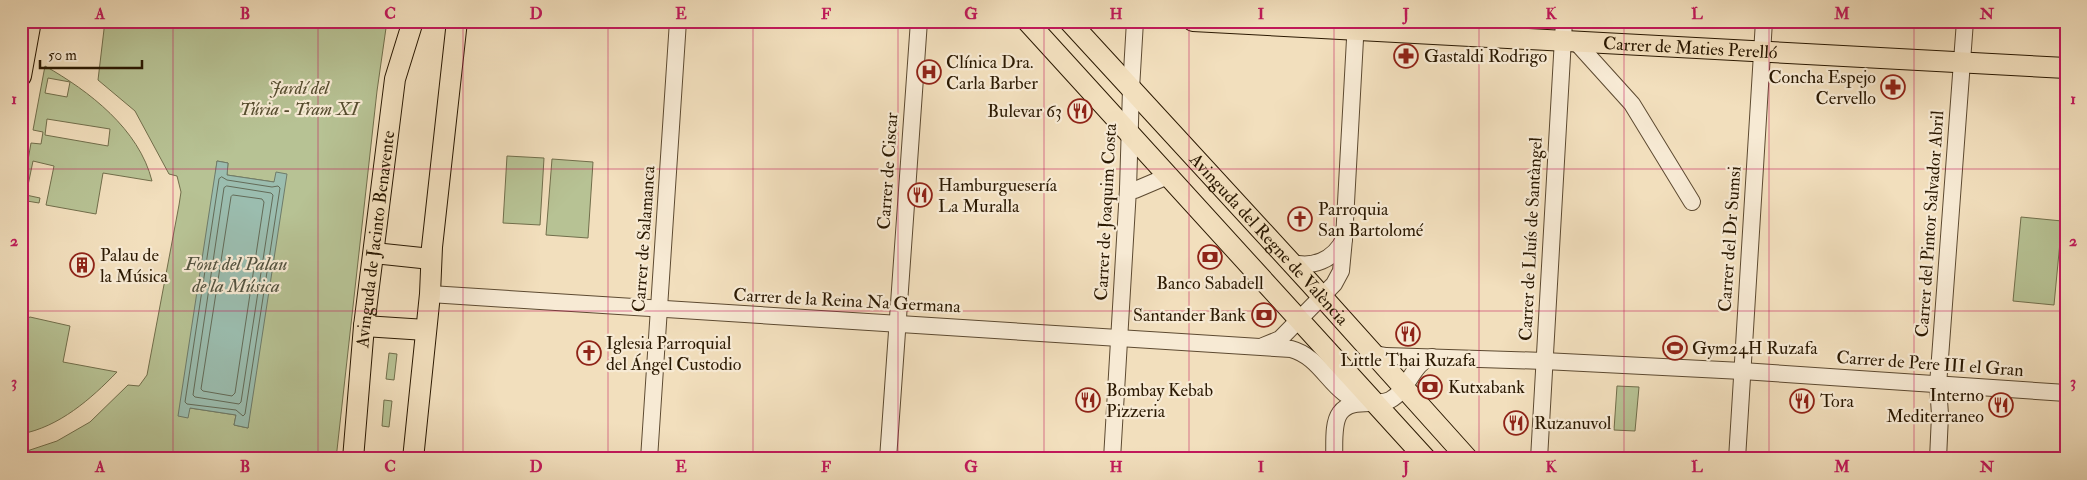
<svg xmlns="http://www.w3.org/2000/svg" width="2087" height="480" font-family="'IM FELL Double Pica',serif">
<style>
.green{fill:#b7c294;stroke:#716e4b;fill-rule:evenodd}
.water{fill:#9bbdaf;stroke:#6e7b6a}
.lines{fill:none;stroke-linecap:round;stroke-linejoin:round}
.shore{stroke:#636b58;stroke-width:1}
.minor-casing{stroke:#5d4a31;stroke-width:18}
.major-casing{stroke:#2b1902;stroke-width:22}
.minor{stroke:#f7ead4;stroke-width:16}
.major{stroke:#f2dfbd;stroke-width:20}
.grid{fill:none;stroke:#c2185b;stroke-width:1;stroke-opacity:0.55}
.labels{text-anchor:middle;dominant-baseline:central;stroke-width:4.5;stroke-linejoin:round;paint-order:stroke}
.street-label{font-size:18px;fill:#2b1902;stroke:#f7ead4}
.poi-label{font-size:18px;fill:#2b1902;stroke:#f7ead4;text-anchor:start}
.park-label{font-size:18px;font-style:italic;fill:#554c2e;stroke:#f7ead4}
.water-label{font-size:19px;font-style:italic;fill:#52523f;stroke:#f7ead4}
.neatline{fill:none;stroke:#c2185b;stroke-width:2}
.grid-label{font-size:16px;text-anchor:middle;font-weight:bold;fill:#c2185b}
</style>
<rect width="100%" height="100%" fill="#f2dfbd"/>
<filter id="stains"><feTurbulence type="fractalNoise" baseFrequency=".004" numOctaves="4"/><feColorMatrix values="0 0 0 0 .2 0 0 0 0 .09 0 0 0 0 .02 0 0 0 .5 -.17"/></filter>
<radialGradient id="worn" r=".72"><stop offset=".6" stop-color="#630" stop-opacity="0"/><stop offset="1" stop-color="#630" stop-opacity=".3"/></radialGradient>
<!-- green -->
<g class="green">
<path d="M105,21H387L377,91L336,459H23L24,452L57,441L90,422L128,385L139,386L147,375L179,205L181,192L177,176L169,174L135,111L98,80ZM217,161L228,163L227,175L274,182L248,428L234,425L236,415L190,408Z"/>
<path d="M45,66C89,91 139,129 152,181L103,173L96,214L46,205L54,166L33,161L26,195L40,198L39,203L21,200L31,143L41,144L43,132L33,130ZM48,78L70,82L67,97L45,93ZM47,119L110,129L108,146L45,135Z"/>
<polygon points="507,156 544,158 540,225 503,223"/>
<polygon points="552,159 593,162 588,238 546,235"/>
<polygon points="2021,217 2062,221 2054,305 2013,301"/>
<path d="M30,317L70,326L63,362L117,372C91,399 59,427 21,434V322Z"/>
<polygon points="389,353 397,354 394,380 386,379"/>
<polygon points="1617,386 1639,387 1635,431 1614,430"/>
<polygon points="384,400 392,401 389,427 382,426"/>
</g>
<!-- water -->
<polygon class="water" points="217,161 228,163 227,175 274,182 276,172 287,174 248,428 234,425 236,415 190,408 188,418 178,416"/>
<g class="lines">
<!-- shore -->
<g class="shore">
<polygon points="222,177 227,180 272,187 278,186 280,188 245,414 243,416 236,410 187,404 185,402 219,179"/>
<polygon points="227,186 271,193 273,195 241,402 239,404 195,397 193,395 224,188"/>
<polygon points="233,195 262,199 264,202 235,393 232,396 203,391 201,389 231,197"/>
</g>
<!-- minor casing -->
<g class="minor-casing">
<g id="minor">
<polyline points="1576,42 1632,104 1692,202"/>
<polyline points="1128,189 1135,190 1168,176"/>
<path d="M1290,262C1312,269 1334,260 1344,239"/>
<path d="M430,294L1291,349C1325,358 1332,399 1367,402"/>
<polyline points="1263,346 1280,339 1334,284 1341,271 1344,239 1356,21"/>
<polyline points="1368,349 1375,354 1386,356 1544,361 1742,371 2066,393"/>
<polyline points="649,459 678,21"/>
<polyline points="888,459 919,21"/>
<polyline points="1112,459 1128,189 1131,89 1135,21"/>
<path d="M1334,459C1335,446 1332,424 1340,413C1351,397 1376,407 1390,400C1409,390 1412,363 1432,357"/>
<polyline points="1539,459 1564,21"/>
<polyline points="1737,459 1764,21"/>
<polyline points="1938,459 1940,415 1938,385 1965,21"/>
</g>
</g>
<!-- major casing -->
<g class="major-casing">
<g id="major">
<polyline points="1027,21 1426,459"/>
<path id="s1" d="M1069,21L1309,282L1468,459"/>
<path id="s2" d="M1193,21L2066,68"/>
<polyline points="21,76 31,21"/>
<polyline points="374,253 431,259"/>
<polyline points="364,326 426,330"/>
<path id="s3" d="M353,459L364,326L395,79L413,21"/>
<polyline points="413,459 430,294 432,247 457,21"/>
</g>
</g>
<!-- minor -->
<use href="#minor" class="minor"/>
<!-- major -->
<use href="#major" class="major"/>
</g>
<!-- grid -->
<path class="grid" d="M173,21V459M318,21V459M463,21V459M608,21V459M753,21V459M898,21V459M1044,21V459M1189,21V459M1334,21V459M1479,21V459M1624,21V459M1769,21V459M1914,21V459M21,169H2066M21,311H2066"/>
<!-- icons -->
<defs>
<g id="pharmacy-ring" transform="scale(1.25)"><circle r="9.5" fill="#f7ead4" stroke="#8f2418" stroke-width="1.5"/><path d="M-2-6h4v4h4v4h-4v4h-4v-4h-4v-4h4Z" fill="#8f2418"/></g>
<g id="hospital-ring" transform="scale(1.25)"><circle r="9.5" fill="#f7ead4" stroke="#8f2418" stroke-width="1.5"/><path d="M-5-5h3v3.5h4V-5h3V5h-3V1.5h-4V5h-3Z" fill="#8f2418"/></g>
<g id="restaurant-ring" transform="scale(1.25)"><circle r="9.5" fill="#f7ead4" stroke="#8f2418" stroke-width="1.5"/><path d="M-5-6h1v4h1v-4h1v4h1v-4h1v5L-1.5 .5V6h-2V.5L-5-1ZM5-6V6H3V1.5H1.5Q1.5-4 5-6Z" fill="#8f2418"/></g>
<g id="church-ring" transform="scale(1.25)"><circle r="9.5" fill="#f7ead4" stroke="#8f2418" stroke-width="1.5"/><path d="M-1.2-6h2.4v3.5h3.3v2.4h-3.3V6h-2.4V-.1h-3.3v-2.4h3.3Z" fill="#8f2418"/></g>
<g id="bank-ring" transform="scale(1.25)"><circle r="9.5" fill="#f7ead4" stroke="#8f2418" stroke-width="1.5"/><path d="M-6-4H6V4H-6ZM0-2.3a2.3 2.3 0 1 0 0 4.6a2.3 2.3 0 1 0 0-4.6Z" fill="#8f2418"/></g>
<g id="building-ring" transform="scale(1.25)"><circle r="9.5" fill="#f7ead4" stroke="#8f2418" stroke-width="1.5"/><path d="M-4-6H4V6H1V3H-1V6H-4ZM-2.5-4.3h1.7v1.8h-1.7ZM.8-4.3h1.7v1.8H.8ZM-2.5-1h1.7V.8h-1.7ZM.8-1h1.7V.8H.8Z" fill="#8f2418"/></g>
<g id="stadium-ring" transform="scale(1.25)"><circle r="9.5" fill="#f7ead4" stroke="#8f2418" stroke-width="1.5"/><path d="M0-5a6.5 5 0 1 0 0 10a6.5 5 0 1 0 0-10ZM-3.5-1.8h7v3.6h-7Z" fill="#8f2418"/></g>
</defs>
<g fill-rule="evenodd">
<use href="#pharmacy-ring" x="1406" y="56"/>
<use href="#hospital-ring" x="929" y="72"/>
<use href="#pharmacy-ring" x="1893" y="87"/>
<use href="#restaurant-ring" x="1080" y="111"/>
<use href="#restaurant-ring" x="920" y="195"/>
<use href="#church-ring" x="1300" y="219"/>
<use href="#bank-ring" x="1210" y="257"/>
<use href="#building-ring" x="82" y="265"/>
<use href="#bank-ring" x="1264" y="315"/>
<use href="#restaurant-ring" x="1408" y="334"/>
<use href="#stadium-ring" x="1675" y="348"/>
<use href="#church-ring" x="589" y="353"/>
<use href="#bank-ring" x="1430" y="387"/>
<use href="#restaurant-ring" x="1088" y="400"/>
<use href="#restaurant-ring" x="1802" y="401"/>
<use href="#restaurant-ring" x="2001" y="405"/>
<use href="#restaurant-ring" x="1516" y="423"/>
</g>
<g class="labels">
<!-- street labels -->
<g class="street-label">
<text stroke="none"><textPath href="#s2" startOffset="498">Carrer de Maties Perelló</textPath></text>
<text transform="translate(888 171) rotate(-86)">Carrer de Ciscar</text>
<text transform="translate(1106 212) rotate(-87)">Carrer de Joaquim Costa</text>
<text transform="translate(1930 224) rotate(-86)">Carrer del Pintor Salvador Abril</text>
<text stroke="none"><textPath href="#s3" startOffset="221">Avinguda de Jacinto Benavente</textPath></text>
<text transform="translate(644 239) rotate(-86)">Carrer de Salamanca</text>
<text transform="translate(1531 239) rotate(-87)">Carrer de Lluís de Santàngel</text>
<text transform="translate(1730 239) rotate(-86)">Carrer del Dr Sumsi</text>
<text stroke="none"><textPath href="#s1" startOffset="296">Avinguda del Regne de València</textPath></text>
<text transform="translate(847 301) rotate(3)">Carrer de la Reina Na Germana</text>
<text transform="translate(1930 364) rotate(4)">Carrer de Pere III el Gran</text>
</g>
<!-- poi labels -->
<g class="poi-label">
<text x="1424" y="56">Gastaldi Rodrigo</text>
<text x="946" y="62">Clínica Dra.<tspan x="946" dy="21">Carla Barber</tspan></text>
<text x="1876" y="77" text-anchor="end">Concha Espejo<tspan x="1876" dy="21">Cervello</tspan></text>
<text x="1062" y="111" text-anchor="end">Bulevar 63</text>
<text x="938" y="185">Hamburguesería<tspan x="938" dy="21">La Muralla</tspan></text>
<text x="1318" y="209">Parroquia<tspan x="1318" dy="21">San Bartolomé</tspan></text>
<text x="100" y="255">Palau de<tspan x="100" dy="21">la Música</tspan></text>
<text x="1210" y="283" text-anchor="middle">Banco Sabadell</text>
<text x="1246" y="315" text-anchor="end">Santander Bank</text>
<text x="606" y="343">Iglesia Parroquial<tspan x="606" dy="21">del Ángel Custodio</tspan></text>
<text x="1692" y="348">Gym24H Ruzafa</text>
<text x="1408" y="360" text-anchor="middle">Little Thai Ruzafa</text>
<text x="1448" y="387">Kutxabank</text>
<text x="1106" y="390">Bombay Kebab<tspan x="1106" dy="21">Pizzeria</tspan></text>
<text x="1984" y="395" text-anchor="end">Interno<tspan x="1984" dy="21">Mediterraneo</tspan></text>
<text x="1820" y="401">Tora</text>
<text x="1534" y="423">Ruzanuvol</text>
</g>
<!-- park labels -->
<g class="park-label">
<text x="299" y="88">Jardí del<tspan x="299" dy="21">Túria - Tram XI</tspan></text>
</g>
<!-- water labels -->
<g class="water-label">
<text x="236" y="264">Font del Palau<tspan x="236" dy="22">de la Música</tspan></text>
</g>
</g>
<!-- margin -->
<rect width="2087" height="480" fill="none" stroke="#f2dfbd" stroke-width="55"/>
<!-- scale -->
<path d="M40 60v8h102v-8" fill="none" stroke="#2b1902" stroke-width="2.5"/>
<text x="48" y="60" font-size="15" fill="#2b1902" stroke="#f7ead4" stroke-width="4" paint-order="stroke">50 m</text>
<rect x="28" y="28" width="2032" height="424" class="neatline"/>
<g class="grid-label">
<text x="100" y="19">A</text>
<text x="245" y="19">B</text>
<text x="390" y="19">C</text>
<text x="536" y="19">D</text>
<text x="681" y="19">E</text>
<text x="826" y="19">F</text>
<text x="971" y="19">G</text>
<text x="1116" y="19">H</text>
<text x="1261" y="19">I</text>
<text x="1406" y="19">J</text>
<text x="1551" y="19">K</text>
<text x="1697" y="19">L</text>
<text x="1842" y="19">M</text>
<text x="1987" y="19">N</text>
<text x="14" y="104">1</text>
<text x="2073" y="104">1</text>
<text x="14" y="246">2</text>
<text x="2073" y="246">2</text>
<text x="14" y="387">3</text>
<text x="2073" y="387">3</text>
<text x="100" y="472">A</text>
<text x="245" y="472">B</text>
<text x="390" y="472">C</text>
<text x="536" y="472">D</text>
<text x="681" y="472">E</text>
<text x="826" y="472">F</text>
<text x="971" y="472">G</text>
<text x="1116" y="472">H</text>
<text x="1261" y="472">I</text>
<text x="1406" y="472">J</text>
<text x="1551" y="472">K</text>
<text x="1697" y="472">L</text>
<text x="1842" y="472">M</text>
<text x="1987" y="472">N</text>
</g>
<rect width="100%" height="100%" filter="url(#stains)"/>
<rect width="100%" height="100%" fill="url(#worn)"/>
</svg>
